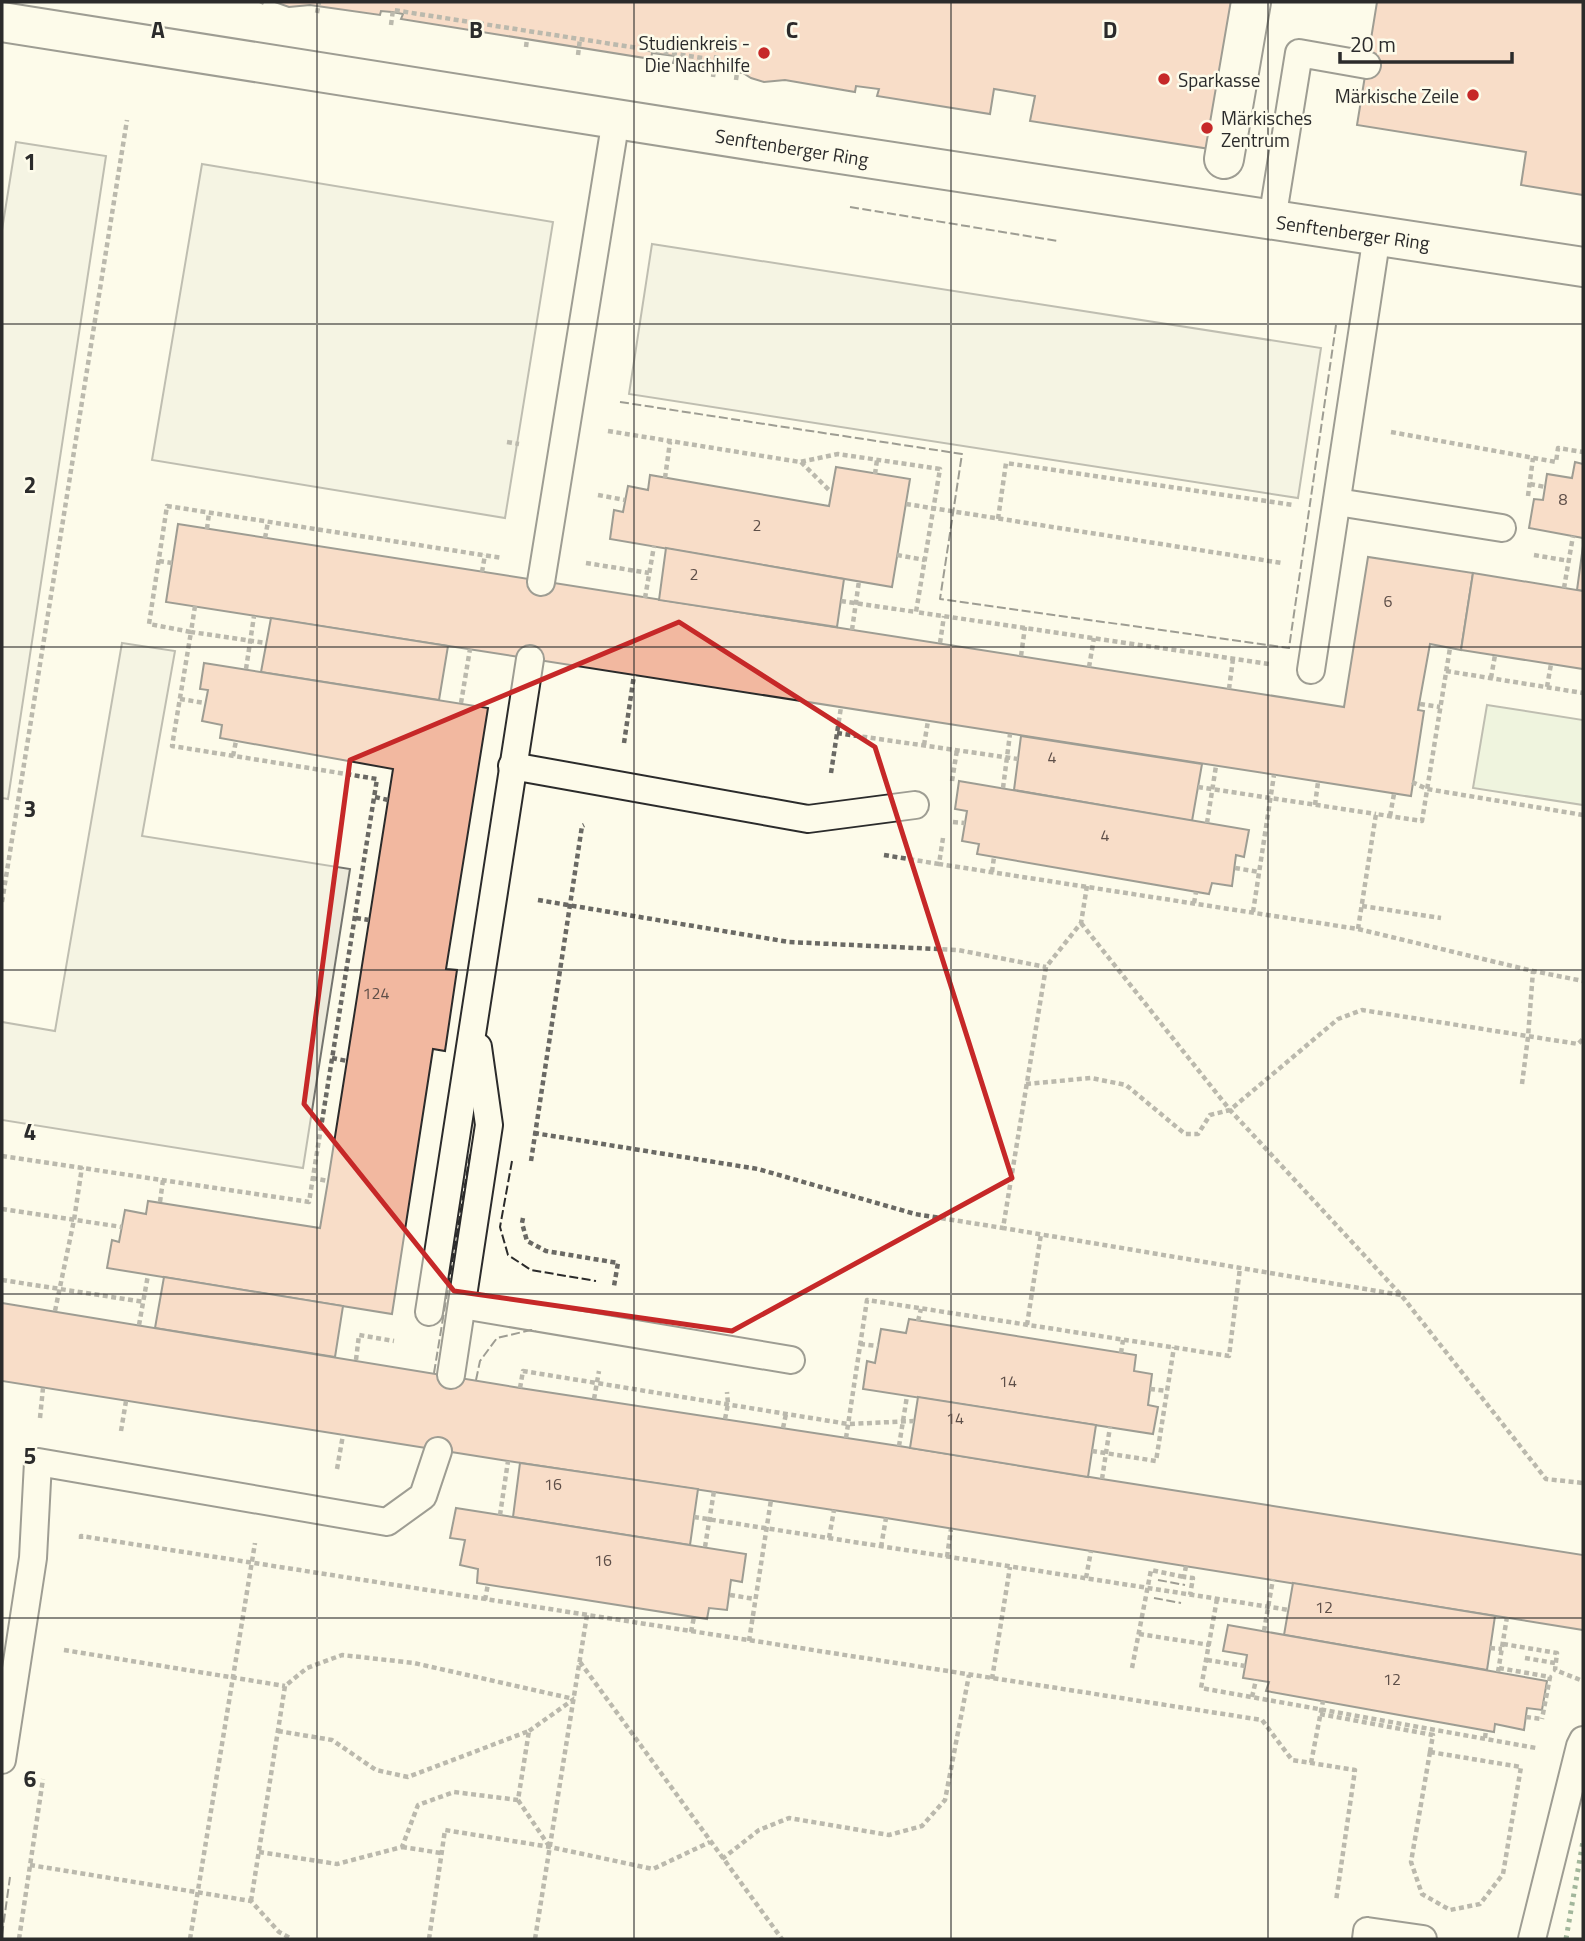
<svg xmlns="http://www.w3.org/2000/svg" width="1585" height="1941" font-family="'Titillium Web',sans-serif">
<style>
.green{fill:#deebd1;stroke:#74746e;stroke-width:2}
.parking{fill:#eceadb;stroke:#74746e;stroke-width:2}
.building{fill:#f2b8a0;stroke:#2b2b2b;stroke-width:2}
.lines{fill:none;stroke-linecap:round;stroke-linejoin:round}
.service-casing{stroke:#2b2b2b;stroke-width:30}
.pedestrian-casing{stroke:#2b2b2b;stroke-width:42}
.minor-casing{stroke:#2b2b2b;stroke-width:42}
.path{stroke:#6a6964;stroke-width:4.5;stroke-dasharray:5 3.5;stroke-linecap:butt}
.service{stroke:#fdfbea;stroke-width:26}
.pedestrian{stroke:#fdfbea;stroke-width:38}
.minor{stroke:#fdfbea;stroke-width:38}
.hedge{stroke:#34623c;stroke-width:5;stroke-dasharray:3.5 5;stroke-linecap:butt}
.fence{stroke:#2b2b2b;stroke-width:2;stroke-dasharray:9 3.5;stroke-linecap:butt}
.marked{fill:none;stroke:#c62828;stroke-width:5;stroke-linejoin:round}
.grid{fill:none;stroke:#2b2b2b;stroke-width:2;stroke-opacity:0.55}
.poi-dot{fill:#c62828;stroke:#fdfbea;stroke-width:2.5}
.labels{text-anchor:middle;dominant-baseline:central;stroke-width:5;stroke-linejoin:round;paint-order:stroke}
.number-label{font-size:16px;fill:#5d4e48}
.poi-label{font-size:19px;fill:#2b2b2b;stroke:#fdfbea;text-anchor:end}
.street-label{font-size:19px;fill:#2b2b2b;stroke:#fdfbea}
.grid-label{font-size:23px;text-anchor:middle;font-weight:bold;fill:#2b2b2b;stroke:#fdfbea;stroke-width:5;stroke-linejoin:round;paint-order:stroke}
</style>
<rect width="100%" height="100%" fill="#fdfbea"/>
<!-- green -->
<polygon class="green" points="1487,705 1583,720 1583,805 1473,788"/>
<!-- parking -->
<g class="parking">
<polygon points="16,142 106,156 8,799 2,798 2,230"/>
<polygon points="202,164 553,222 505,518 152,460"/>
<polygon points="652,244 1321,348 1298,498 629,394"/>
<polygon points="122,643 175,651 142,836 350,869 303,1168 2,1120 2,1022 55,1031"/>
</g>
<!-- building -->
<g class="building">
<polygon points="275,2 1233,2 1210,149 1030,121 1035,96 994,89 990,114 877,96 879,89 856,86 855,92 785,80 764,82 751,78 743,73 673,63 675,56 652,53 651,59 401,19 403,14 392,12 381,11 380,15 310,5 289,7"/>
<polygon points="1377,2 1583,2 1583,195 1521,185 1526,152 1357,125"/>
<polygon points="1575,462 1583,464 1583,538 1529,528 1534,499 1543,500 1547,474 1572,478"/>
<polygon points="836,467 910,479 892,587 610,539 614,510 623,512 628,486 648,490 650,475 829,506"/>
<polygon points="178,524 1344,707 1368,557 1473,573 1461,650 1430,644 1418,710 1424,711 1411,796 166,602"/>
<polygon points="1583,546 1583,591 1577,590"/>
<polygon points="666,548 844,579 837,627 659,600"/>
<polygon points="1473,573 1583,591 1583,669 1461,650"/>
<polygon points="271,618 448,646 439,700 261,672"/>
<polygon points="204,663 488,708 446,969 457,970 445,1051 433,1049 392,1314 107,1268 112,1240 119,1242 125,1210 146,1214 148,1201 320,1228 328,1181 393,769 220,738 222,725 202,721 208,690 200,689"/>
<polygon points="1021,736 1202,764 1192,821 1014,790"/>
<polygon points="959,781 1249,830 1244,857 1236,855 1232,886 1212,883 1209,894 977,854 979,844 962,841 967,811 955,809"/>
<polygon points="164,1277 343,1306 335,1357 155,1328"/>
<polygon points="2,1303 520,1388 899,1446 1102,1479 1583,1555 1583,1630 886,1518 508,1461 2,1381"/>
<polygon points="909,1319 1136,1355 1134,1371 1152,1374 1148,1405 1158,1407 1153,1434 863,1389 867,1361 875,1363 881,1329 906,1333"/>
<polygon points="918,1397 1096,1425 1088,1477 910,1448"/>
<polygon points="520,1463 698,1489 690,1545 513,1517"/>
<polygon points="456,1508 746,1554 742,1582 731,1580 727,1610 709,1608 707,1619 477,1583 478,1569 460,1565 465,1540 450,1538"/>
<polygon points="1293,1583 1495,1616 1487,1670 1284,1635"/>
<polygon points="1228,1625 1547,1681 1542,1710 1527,1708 1524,1730 1495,1724 1494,1732 1266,1691 1269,1682 1243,1678 1247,1655 1223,1651"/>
</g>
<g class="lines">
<!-- service casing -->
<g class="service-casing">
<g id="service">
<polyline points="1272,220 1299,53 1367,65"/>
<polyline points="1337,502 1502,528"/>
<polyline points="541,582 616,119"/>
<polyline points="1311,670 1377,235"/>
<polyline points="512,766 808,819 915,805"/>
<polyline points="462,1305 791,1360"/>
<polyline points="429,1312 530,659"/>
<polyline points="451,1375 489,1125 478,1047"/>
<polyline points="2,1760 33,1558 38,1462 387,1522 423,1496 438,1451"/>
<polyline points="1366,1939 1367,1931 1423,1939"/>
<polyline points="1532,1939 1580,1746 1583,1740"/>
</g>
</g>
<!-- pedestrian casing -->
<g class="pedestrian-casing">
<polyline id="pedestrian" points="1224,159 1251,2"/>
</g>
<!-- minor casing -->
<g class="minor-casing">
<polyline id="minor" points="2,22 768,143 1583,267"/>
</g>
<!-- path -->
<g class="path">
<polyline points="261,4 262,2"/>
<polyline points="317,13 319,2"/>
<polyline points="391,25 393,10 715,60"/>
<polyline points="526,47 527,39"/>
<polyline points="578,55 580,39"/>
<polyline points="713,77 717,51"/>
<polyline points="736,80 738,66"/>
<polyline points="608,431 800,462 838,454 940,469 916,612 1269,664"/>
<polyline points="1391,432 1556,462 1558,448 1583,452"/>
<polyline points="507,442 519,444"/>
<polyline points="801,462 831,492"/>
<polyline points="875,474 877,460"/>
<polyline points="665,478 670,442"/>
<polyline points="1530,484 1545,487"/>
<polyline points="598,495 625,500"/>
<polyline points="1528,496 1533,458"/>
<polyline points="906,504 1282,563"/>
<polyline points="998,519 1006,463 1293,505"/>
<polyline points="207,529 209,513"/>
<polyline points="265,538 268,522"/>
<polyline points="897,555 925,560"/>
<polyline points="1534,555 1569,561"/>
<polyline points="159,561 172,563"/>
<polyline points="586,563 649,573"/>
<polyline points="482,572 485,555"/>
<polyline points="1564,588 1573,536"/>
<polyline points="645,598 654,546"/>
<polyline points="841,601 916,612"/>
<polyline points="195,606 191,632 266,643"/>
<polyline points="852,630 859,581"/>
<polyline points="940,643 944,616"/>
<polyline points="1021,656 1025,627"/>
<polyline points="1089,667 1094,638"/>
<polyline points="246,669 254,616"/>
<polyline points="1446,671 1583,693"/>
<polyline points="1491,678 1495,655"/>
<polyline points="1547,687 1551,664"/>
<polyline points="1229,689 1233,659"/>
<polyline points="180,699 205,703"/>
<polyline points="461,703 470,649"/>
<polyline points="1420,704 1440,707"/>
<polyline points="837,733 1018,759"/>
<polyline points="624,743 634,675"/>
<polyline points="924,745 928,721"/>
<polyline points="233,756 236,741"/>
<polyline points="831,773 841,707"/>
<polyline points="952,781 957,750"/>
<polyline points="1412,782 1427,789 1583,815"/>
<polyline points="1198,787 1376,814"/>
<polyline points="1003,788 1010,734"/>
<polyline points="375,797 388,800"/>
<polyline points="1315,805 1318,782"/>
<polyline points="1390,816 1394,794"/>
<polyline points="953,822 965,823"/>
<polyline points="1207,823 1216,766"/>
<polyline points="943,838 939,864 1358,929 1533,971 1583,981"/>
<polyline points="884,855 939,864"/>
<polyline points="1235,868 1259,872"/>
<polyline points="992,872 994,857"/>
<polyline points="1087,886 1081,923 1046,967 1003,1228 1401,1295"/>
<polyline points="538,900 789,942 958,950 1046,967"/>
<polyline points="2,902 127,120"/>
<polyline points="1194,903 1196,892"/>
<polyline points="1362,906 1441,918"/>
<polyline points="1253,912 1274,775"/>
<polyline points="356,918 369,920"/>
<polyline points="1081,923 1230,1110 1401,1295 1546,1479 1583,1483"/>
<polyline points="1358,929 1376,814 1422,821 1450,648"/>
<polyline points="332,1058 347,1061"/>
<polyline points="1026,1084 1091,1078 1126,1085 1185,1134 1198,1134 1210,1115 1230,1110 1338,1019 1362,1010 1578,1044 1583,1039"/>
<polyline points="1522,1084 1528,1037 1533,971"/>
<polyline points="534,1133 758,1169 915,1214 1003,1228"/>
<polyline points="2,1156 309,1202 377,779 172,746 191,632 149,624 167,506 502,558"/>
<polyline points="531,1161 582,826 584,825"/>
<polyline points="312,1178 328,1181"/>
<polyline points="160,1202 163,1180"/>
<polyline points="2,1209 122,1227"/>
<polyline points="523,1218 522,1223 527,1241 546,1251 618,1263 614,1286"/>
<polyline points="2,1280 144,1302"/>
<polyline points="55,1311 74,1220 82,1167"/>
<polyline points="918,1321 921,1309"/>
<polyline points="139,1325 148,1275"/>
<polyline points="1027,1325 1041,1234"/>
<polyline points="860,1344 878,1346"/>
<polyline points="1121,1353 1123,1340"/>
<polyline points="356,1360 359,1335 394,1341"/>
<polyline points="520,1388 523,1371 848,1424 914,1421"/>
<polyline points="1150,1389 1167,1391"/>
<polyline points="594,1399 599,1371"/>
<polyline points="40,1418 43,1388"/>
<polyline points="725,1419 728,1404 727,1392"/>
<polyline points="783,1428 786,1414"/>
<polyline points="121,1431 126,1401"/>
<polyline points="846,1438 867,1300 1229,1356 1240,1268"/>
<polyline points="899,1446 907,1396"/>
<polyline points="1092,1451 1156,1461 1174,1347"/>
<polyline points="337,1469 343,1435"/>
<polyline points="1102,1479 1110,1427"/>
<polyline points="500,1515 508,1461"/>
<polyline points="694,1517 1289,1610"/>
<polyline points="829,1538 834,1510"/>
<polyline points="81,1539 81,1536 1262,1720 1292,1760 1355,1770 1336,1901"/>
<polyline points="705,1547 714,1491"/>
<polyline points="881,1547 886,1518"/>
<polyline points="947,1557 951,1529"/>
<polyline points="1186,1566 1184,1577 1193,1578 1190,1595"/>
<polyline points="1086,1578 1091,1551"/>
<polyline points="730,1595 755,1599"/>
<polyline points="1217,1599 1201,1688 1536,1748"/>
<polyline points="485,1600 488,1584"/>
<polyline points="1264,1631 1273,1579"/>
<polyline points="691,1632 694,1617"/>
<polyline points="1139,1634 1210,1645"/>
<polyline points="749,1641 771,1500"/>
<polyline points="1503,1644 1557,1653 1555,1670 1583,1681"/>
<polyline points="1490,1648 1502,1649"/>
<polyline points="64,1650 285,1686"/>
<polyline points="1525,1658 1555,1663"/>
<polyline points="1207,1660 1245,1666"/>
<polyline points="580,1662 782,1939"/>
<polyline points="1132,1668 1151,1570 1184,1577"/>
<polyline points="1499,1668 1550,1677 1542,1719"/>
<polyline points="1498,1672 1507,1617"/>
<polyline points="992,1679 1010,1567"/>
<polyline points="1252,1697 1256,1680"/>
<polyline points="1320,1714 1433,1735 1430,1752"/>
<polyline points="1526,1717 1542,1719"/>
<polyline points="529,1731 574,1699"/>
<polyline points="1485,1738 1486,1730"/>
<polygon points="1430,1752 1521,1767 1503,1874 1480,1904 1450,1910 1422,1894 1411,1862"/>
<polyline points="1311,1763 1323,1701"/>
<polyline points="518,1800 549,1846"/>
<polyline points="402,1847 441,1853"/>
<polyline points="259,1852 337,1864 402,1847 418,1805 454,1792 518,1800 529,1731 408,1777 376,1770 332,1740 278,1731"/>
<polyline points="722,1859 759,1830 789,1818 889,1835 922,1826 945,1800 969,1675"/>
<polyline points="30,1865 251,1901 279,1932 292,1939"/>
<polyline points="251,1901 285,1686 307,1668 342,1655 414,1663 574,1699"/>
<polyline points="19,1939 43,1779"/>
<polyline points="190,1939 255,1543"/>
<polyline points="429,1939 445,1830 550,1847 653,1869 710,1842"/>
<polyline points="535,1939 587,1615"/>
</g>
<!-- service -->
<use href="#service" class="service"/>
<!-- pedestrian -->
<use href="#pedestrian" class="pedestrian"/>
<!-- minor -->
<use href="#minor" class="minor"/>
<!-- hedge -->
<polyline class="hedge" points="1566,1939 1583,1841"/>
<!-- fence -->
<g class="fence">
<polyline points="850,207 1058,241"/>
<polyline points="620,402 962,454 940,599 1289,648 1336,325"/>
<polyline points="512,1161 500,1227 508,1255 531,1270 596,1281"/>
<polyline points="434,1373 470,1154"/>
<polyline points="476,1380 480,1361 497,1338 531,1330 536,1331"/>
<polyline points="1158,1580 1185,1585"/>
<polyline points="1154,1598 1181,1603"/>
<polyline points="2,1935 10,1877"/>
</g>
</g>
<!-- marked area -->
<path d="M0 0H1585V1941H0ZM679,622L875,747L1012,1178L732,1331L454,1291L304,1104L350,760Z" fill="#fdfbea" fill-opacity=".55" fill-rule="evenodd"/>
<path class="marked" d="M679,622L875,747L1012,1178L732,1331L454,1291L304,1104L350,760Z"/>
<!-- grid -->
<path class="grid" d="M317,2V1939M634,2V1939M951,2V1939M1268,2V1939M2,324H1583M2,647H1583M2,970H1583M2,1294H1583M2,1618H1583"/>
<!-- markers -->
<g class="poi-dot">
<circle cx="764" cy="53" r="7"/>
<circle cx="1164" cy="79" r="7"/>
<circle cx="1473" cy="95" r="7"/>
<circle cx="1207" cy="128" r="7"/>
</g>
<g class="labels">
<!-- number labels -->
<g class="number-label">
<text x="1563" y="499">8</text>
<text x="757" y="525">2</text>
<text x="694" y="574">2</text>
<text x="1388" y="601">6</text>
<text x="1052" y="757">4</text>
<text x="1105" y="835">4</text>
<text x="376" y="993">124</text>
<text x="1008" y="1381">14</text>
<text x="955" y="1418">14</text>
<text x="553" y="1484">16</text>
<text x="603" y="1560">16</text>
<text x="1324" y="1607">12</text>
<text x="1392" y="1679">12</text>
</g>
<!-- poi labels -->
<g class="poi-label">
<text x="750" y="42">Studienkreis -<tspan x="750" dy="22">Die Nachhilfe</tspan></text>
<text x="1178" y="79" text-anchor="start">Sparkasse</text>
<text x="1459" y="95">Märkische Zeile</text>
<text x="1221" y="117" text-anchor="start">Märkisches<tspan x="1221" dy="22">Zentrum</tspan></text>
</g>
<!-- street labels -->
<g class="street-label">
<text transform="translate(792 147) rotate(9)">Senftenberger Ring</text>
<text transform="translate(1353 232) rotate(8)">Senftenberger Ring</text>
</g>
</g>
<g class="grid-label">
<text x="158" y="38">A</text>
<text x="476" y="38">B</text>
<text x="792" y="38">C</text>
<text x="1110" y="38">D</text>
<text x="30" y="170">1</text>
<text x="30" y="493">2</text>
<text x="30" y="817">3</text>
<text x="30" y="1140">4</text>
<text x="30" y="1464">5</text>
<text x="30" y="1787">6</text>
</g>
<!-- border -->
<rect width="1585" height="1941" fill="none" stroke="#2b2b2b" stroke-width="7"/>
<!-- scale -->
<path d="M1340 52v10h172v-10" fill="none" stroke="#2b2b2b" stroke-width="3.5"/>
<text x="1350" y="52" font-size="21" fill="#2b2b2b" stroke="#fdfbea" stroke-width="5" paint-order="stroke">20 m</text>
</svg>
